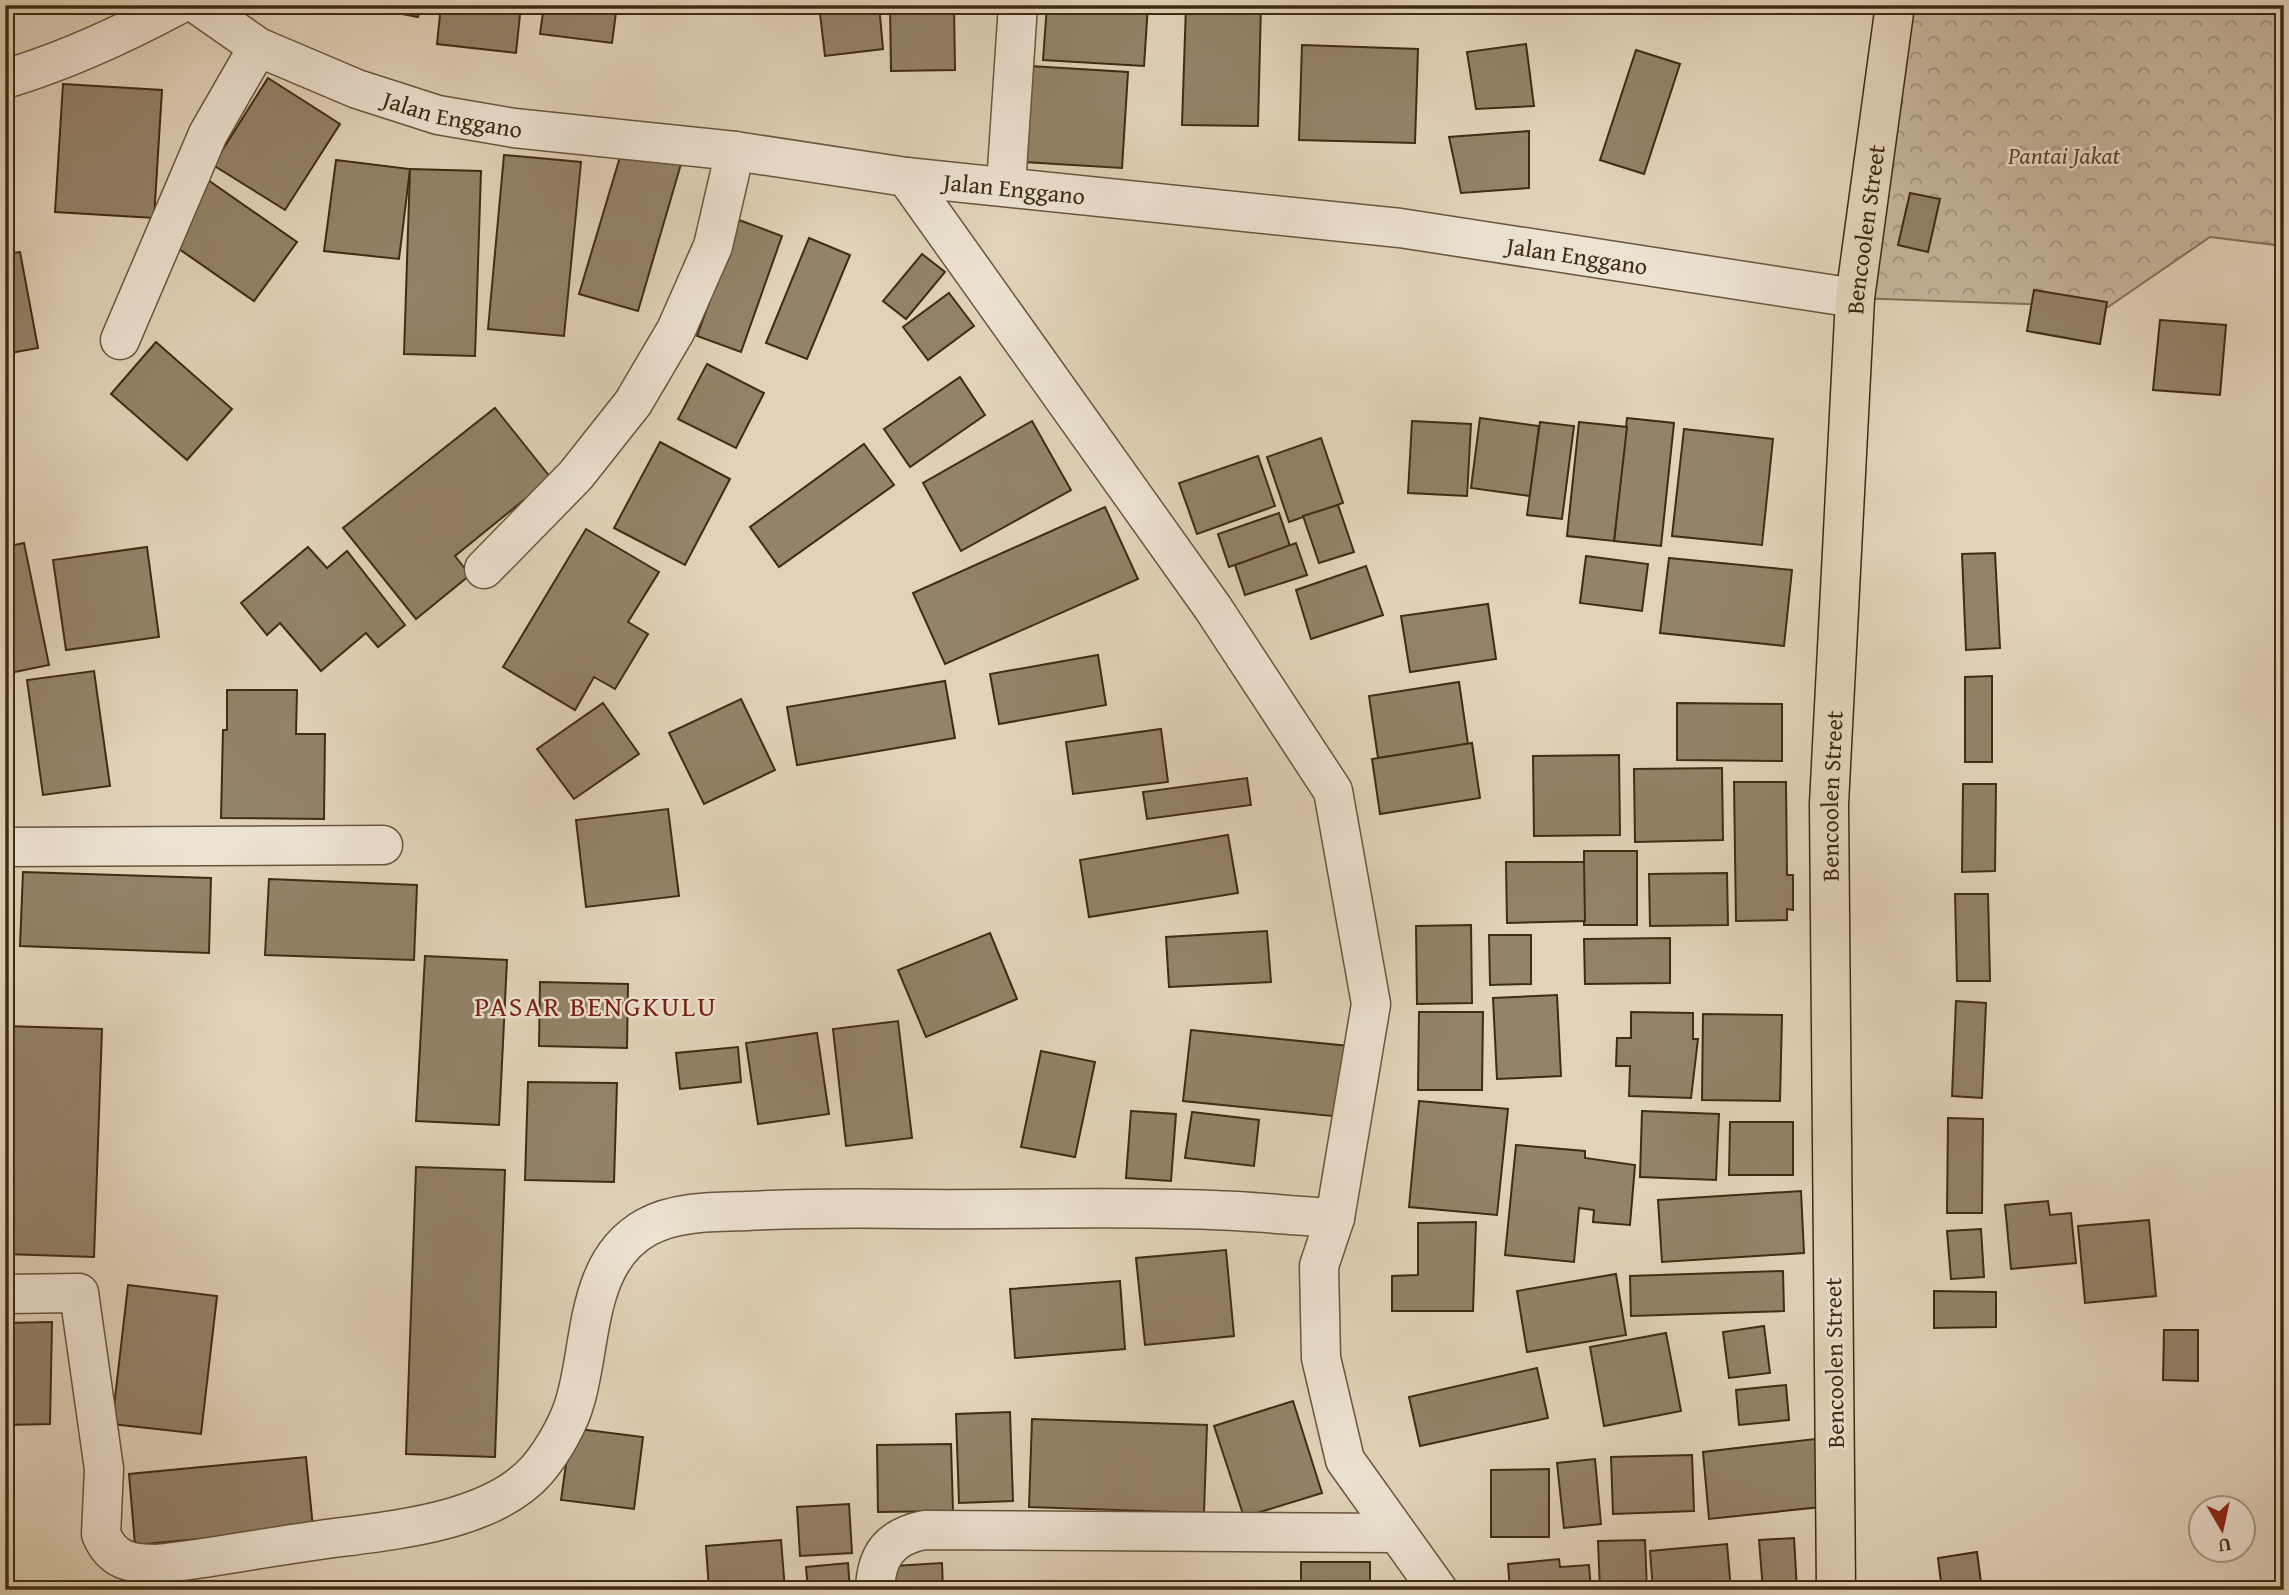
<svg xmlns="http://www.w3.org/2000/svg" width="2289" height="1595" viewBox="0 0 2289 1595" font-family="'Gentium Book Plus',serif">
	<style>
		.park { fill: url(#park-crowns); stroke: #827258; stroke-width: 2 }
		.building { fill: #938369; stroke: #3f2c12; stroke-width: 2 }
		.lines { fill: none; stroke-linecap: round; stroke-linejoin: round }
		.minor-casing { stroke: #68563c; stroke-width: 41 }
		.major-casing { stroke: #3f2c12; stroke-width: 41 }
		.minor { stroke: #ece2d2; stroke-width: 38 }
		.major { stroke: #e1d3b9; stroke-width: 38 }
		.labels { text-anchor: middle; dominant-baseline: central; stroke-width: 5; stroke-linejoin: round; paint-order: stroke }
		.street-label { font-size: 24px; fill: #3f2c12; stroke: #ece2d2 }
		.park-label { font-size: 24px; font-style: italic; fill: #5a482e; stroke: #ece2d2 }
		.quarter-label { font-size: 28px; letter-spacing: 2px; fill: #7a1f14; stroke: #ece2d2 }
	</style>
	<defs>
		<pattern id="park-crowns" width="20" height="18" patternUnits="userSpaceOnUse" patternTransform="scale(1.75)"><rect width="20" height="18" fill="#c5b79d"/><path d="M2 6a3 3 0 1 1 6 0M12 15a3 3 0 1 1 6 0" fill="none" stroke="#a1957f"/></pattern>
	</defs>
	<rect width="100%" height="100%" fill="#e1d3b9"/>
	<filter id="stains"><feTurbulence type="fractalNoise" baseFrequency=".00286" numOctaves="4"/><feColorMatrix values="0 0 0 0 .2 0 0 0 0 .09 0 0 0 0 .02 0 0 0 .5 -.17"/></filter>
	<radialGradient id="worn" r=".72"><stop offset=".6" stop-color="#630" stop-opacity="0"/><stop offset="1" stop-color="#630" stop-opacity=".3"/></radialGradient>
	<!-- park -->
	<polygon class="park" points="1895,5 2284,5 2284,246 2210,237 2108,307 1855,298"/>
	<!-- building -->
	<g class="building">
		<polygon points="356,5 421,5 418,17"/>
		<polygon points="441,5 521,5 516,53 437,44"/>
		<polygon points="544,5 617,5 612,43 540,34"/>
		<polygon points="819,5 879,5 883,49 825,56"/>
		<polygon points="890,5 954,5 955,70 891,71"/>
		<polygon points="1047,5 1148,5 1144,66 1043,60"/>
		<polygon points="1186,5 1261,5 1258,126 1182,125"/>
		<polygon points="2185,5 2223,5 2219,13"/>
		<polygon points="1526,44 1534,106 1476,109 1467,52"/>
		<polygon points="1302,45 1418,49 1415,143 1299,140"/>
		<polygon points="1636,50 1680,64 1644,174 1600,160"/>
		<polygon points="1030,66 1128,72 1122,168 1024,162"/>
		<polygon points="268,78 340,124 285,210 213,165"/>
		<polygon points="63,84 162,90 154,218 55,212"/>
		<polygon points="1529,131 1529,188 1461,193 1449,137"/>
		<polygon points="623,147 681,164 638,311 579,294"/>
		<polygon points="504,155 581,162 564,336 488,329"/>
		<polygon points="336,160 410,169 399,259 324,251"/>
		<polygon points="410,169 481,171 475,356 404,354"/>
		<polygon points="208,180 297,242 254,301 166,240"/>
		<polygon points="1910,193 1940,199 1928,252 1898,245"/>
		<polygon points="739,220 782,236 741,352 697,336"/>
		<polygon points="809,238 850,255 807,359 766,343"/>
		<polygon points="20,252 38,348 5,354 5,254"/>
		<polygon points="922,254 945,272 906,319 883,301"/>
		<polygon points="2034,290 2107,302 2100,344 2027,331"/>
		<polygon points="949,293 974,326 928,360 903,327"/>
		<polygon points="2160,320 2226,325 2220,395 2153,390"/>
		<polygon points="156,342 232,409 187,460 111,394"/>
		<polygon points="707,364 764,393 736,448 678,419"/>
		<polygon points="960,377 985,415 910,467 884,429"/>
		<polygon points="495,408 551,478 455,556 470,575 416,619 343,528"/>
		<polygon points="1480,418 1539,426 1530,496 1471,488"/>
		<polygon points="1627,418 1674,423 1661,546 1614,541"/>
		<polygon points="1032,421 1071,490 961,551 923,483"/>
		<polygon points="1412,421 1471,424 1467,496 1408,493"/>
		<polygon points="1540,422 1574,426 1562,519 1527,515"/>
		<polygon points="1579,422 1627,427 1614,541 1567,536"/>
		<polygon points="1684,429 1773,439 1762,545 1672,536"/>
		<polygon points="1321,438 1343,503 1289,522 1267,457"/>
		<polygon points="660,442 730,479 685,565 614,528"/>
		<polygon points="864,444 894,485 779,567 750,527"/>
		<polygon points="1258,456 1275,506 1197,534 1179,483"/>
		<polygon points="1338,505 1354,552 1319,563 1303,516"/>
		<polygon points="1105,507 1138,579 945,664 913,593"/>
		<polygon points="1279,513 1290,546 1229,567 1218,534"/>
		<polygon points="586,529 659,572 628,622 648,634 615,689 594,677 575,710 503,667"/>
		<polygon points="24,543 49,665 5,674 5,547"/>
		<polygon points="1296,543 1307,575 1245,595 1235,565"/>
		<polygon points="147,547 159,637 66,650 53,560"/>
		<polygon points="308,547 327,568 347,551 405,625 378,647 366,633 321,671 280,623 267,635 241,603"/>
		<polygon points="1995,553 2000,648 1966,650 1962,554"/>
		<polygon points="1586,556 1648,564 1642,611 1580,603"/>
		<polygon points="1669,558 1792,570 1784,646 1660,633"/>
		<polygon points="1366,566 1383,615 1311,639 1296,590"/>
		<polygon points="1488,604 1496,659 1410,672 1401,616"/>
		<polygon points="1098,655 1106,705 999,724 990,674"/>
		<polygon points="94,671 110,786 43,795 27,680"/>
		<polygon points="1992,676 1992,762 1965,762 1965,677"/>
		<polygon points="945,681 955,738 797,765 787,707"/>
		<polygon points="1459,682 1468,744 1378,758 1369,696"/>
		<polygon points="227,690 297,690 296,734 325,734 324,819 221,818 223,730 227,730"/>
		<polygon points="741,699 775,770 704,804 669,733"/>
		<polygon points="603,703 639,754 574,799 537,749"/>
		<polygon points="1677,703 1782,704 1782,761 1677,760"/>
		<polygon points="1161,729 1168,782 1073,794 1066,742"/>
		<polygon points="1472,743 1480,798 1380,814 1372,759"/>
		<polygon points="1619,755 1620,835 1534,836 1533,756"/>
		<polygon points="1722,768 1723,840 1635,842 1634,769"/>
		<polygon points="1247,778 1251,805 1147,819 1143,792"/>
		<polygon points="1734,782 1786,782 1787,875 1793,875 1793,910 1787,909 1787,920 1736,921"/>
		<polygon points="1963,784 1996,784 1995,871 1962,872"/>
		<polygon points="668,809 679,896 586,907 576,820"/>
		<polygon points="1228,835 1238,893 1089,917 1080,860"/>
		<rect x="1584" y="851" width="53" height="74"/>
		<polygon points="1506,862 1584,862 1585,921 1507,923"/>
		<polygon points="23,872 211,878 209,953 20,946"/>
		<polygon points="1727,873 1728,925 1650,926 1649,874"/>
		<polygon points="269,879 417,885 414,960 265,955"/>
		<polygon points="1955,894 1988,894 1990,981 1957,981"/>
		<polygon points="1471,925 1472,1003 1417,1004 1416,926"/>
		<polygon points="1267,931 1271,982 1169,987 1166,937"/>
		<polygon points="990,933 1017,999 926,1037 898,970"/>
		<polygon points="1489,935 1531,935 1531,984 1490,985"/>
		<polygon points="1670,938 1670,983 1585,984 1584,939"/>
		<polygon points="425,956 507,960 499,1125 416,1121"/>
		<polygon points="540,982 628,984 627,1048 539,1046"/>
		<polygon points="1557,995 1561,1076 1497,1079 1493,998"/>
		<polygon points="1956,1001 1986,1003 1982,1098 1952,1096"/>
		<polygon points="1419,1012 1483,1012 1482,1090 1418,1090"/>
		<polygon points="1631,1012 1693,1013 1693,1039 1698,1039 1691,1098 1629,1096 1630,1066 1616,1066 1617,1038 1631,1038"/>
		<polygon points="1703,1014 1782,1015 1780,1101 1702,1100"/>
		<polygon points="898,1021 912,1138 846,1146 833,1029"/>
		<polygon points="5,1026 102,1029 94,1257 5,1254"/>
		<polygon points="1191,1030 1349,1046 1342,1117 1183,1101"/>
		<polygon points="817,1033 829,1114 758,1124 746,1043"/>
		<polygon points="738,1047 741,1082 680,1089 676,1053"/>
		<polygon points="1041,1051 1095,1062 1075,1157 1021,1147"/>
		<polygon points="528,1082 617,1083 614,1182 525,1180"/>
		<polygon points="1419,1101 1508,1109 1497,1215 1409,1207"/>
		<polygon points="1131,1111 1176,1114 1171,1181 1126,1178"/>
		<polygon points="1642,1111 1719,1114 1716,1180 1640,1177"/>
		<polygon points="1192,1112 1259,1120 1254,1166 1185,1158"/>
		<polygon points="1948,1118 1983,1119 1982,1213 1947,1213"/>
		<polygon points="1730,1122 1793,1122 1793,1175 1729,1175"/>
		<polygon points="1516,1145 1585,1151 1585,1158 1635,1165 1630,1225 1593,1222 1594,1210 1579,1208 1574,1262 1505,1255"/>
		<polygon points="416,1167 505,1170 495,1457 406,1454"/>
		<polygon points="1801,1191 1804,1253 1662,1262 1658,1200"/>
		<polygon points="2048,1201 2050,1215 2071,1213 2076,1263 2011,1269 2005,1205"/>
		<polygon points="2149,1220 2156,1296 2085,1303 2078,1226"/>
		<polygon points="1476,1222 1473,1311 1392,1311 1392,1276 1418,1275 1418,1223"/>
		<polygon points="1981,1229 1984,1277 1951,1279 1947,1231"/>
		<polygon points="1226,1250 1234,1336 1145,1345 1136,1258"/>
		<polygon points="1783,1271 1784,1311 1631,1316 1630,1276"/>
		<polygon points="1616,1274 1626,1335 1527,1352 1517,1291"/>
		<polygon points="1120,1281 1125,1349 1015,1358 1010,1289"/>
		<polygon points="128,1285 217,1296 201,1434 112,1424"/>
		<polygon points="1934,1291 1996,1292 1996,1327 1934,1328"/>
		<polygon points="52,1322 50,1424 5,1425 5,1323"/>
		<polygon points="1764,1326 1770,1373 1729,1378 1723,1332"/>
		<polygon points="2164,1330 2198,1330 2198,1381 2163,1380"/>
		<polygon points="1666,1333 1681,1411 1604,1426 1590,1347"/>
		<polygon points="1537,1368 1548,1418 1420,1446 1409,1397"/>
		<polygon points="1786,1385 1789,1420 1739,1425 1736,1390"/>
		<polygon points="1293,1401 1322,1493 1244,1517 1214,1426"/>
		<polygon points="1010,1412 1013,1501 959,1503 956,1414"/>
		<polygon points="1032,1419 1207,1425 1204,1513 1029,1507"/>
		<polygon points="571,1428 643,1437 634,1509 561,1500"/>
		<polygon points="1815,1439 1821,1507 1709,1519 1703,1452"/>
		<polygon points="951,1444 953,1511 878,1512 877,1445"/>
		<polygon points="1692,1455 1694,1511 1613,1514 1611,1457"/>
		<polygon points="306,1457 313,1528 135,1545 129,1474"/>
		<polygon points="1595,1459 1601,1524 1564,1528 1557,1463"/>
		<polygon points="1549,1469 1549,1537 1491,1537 1491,1470"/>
		<polygon points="849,1504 852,1553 800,1556 797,1507"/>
		<polygon points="1794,1538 1797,1590 1763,1590 1759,1540"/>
		<polygon points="781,1540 785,1590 709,1590 706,1546"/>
		<polygon points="1645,1540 1647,1590 1600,1590 1598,1541"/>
		<polygon points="1727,1544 1731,1590 1653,1590 1650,1551"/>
		<polygon points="1977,1552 1982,1590 1942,1590 1938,1558"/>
		<polygon points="1559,1559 1560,1567 1589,1565 1591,1590 1510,1590 1508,1564"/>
		<rect x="1301" y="1562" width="69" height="28"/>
		<polygon points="848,1563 850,1590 808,1590 806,1567"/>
		<polygon points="942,1563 943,1590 895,1590 894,1566"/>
	</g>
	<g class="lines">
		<defs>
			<g id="minor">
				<path id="s1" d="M 198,5 L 258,47 L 357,89 L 438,115 L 514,128 L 735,151 L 906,177 L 1400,228 L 1855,298"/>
				<path d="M 5,79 C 66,61 122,35 178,5"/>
				<polyline points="906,177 1213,608 1333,791 1371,1004 1335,1218 1319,1266 1321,1358 1345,1460 1438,1590"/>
				<polyline points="1006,185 1018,5"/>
				<polyline points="120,340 208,134 258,47"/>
				<polyline points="484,569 576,475 633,403 676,330 713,246 735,151"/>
				<polyline points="5,847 383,845"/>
				<path d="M 5,1294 L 79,1293 L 104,1469 L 101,1534 C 112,1561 131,1564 157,1564 C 207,1559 256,1549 306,1542 C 376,1531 487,1527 537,1470 C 553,1451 570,1422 576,1398 C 592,1341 586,1260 647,1227 C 676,1211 715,1212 747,1211 C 804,1208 861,1208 918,1209 C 1016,1210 1114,1206 1212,1210 C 1253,1211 1294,1216 1335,1218"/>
				<path d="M 875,1590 C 876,1555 890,1537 924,1530 L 1396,1533"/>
			</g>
			<g id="major">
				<path id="s2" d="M 1836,1590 L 1829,804 L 1855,298 L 1895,5"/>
			</g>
		</defs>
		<!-- minor casing -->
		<use href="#minor" class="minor-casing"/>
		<!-- major casing -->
		<use href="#major" class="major-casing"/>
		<!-- minor -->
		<use href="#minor" class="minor"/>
		<!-- major -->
		<use href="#major" class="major"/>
	</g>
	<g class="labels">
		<!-- street labels -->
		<g class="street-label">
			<text stroke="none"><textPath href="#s1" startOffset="280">Jalan Enggano</textPath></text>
			<text stroke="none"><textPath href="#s1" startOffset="847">Jalan Enggano</textPath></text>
			<text stroke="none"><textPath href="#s2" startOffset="1362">Bencoolen Street</textPath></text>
			<text stroke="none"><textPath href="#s1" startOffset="1414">Jalan Enggano</textPath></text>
			<text stroke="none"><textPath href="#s2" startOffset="794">Bencoolen Street</textPath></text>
			<text transform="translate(1834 1363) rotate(-91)">Bencoolen Street</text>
		</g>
		<!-- park labels -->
		<g class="park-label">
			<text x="2064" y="155">Pantai Jakat</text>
		</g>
		<!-- quarter labels -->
		<g class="quarter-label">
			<text x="596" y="1005">PASAR BENGKULU</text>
		</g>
	</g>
	<!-- margin -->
	<rect width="2289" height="1595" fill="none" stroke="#e1d3b9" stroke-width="28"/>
	<rect x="7" y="7" width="2275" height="1581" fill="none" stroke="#3f2c12" stroke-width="3.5"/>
	<rect x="14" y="14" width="2261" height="1567" fill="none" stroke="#3f2c12" stroke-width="2"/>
	<!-- north arrow -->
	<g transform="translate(2222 1529) rotate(171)"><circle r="33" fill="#ece2d2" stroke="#a79985" stroke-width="2"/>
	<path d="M0-5L12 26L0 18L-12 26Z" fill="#8f2418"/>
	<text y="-10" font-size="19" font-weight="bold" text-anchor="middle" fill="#3f2c12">U</text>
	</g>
	<rect width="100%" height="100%" filter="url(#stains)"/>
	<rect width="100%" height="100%" fill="url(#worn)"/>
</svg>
